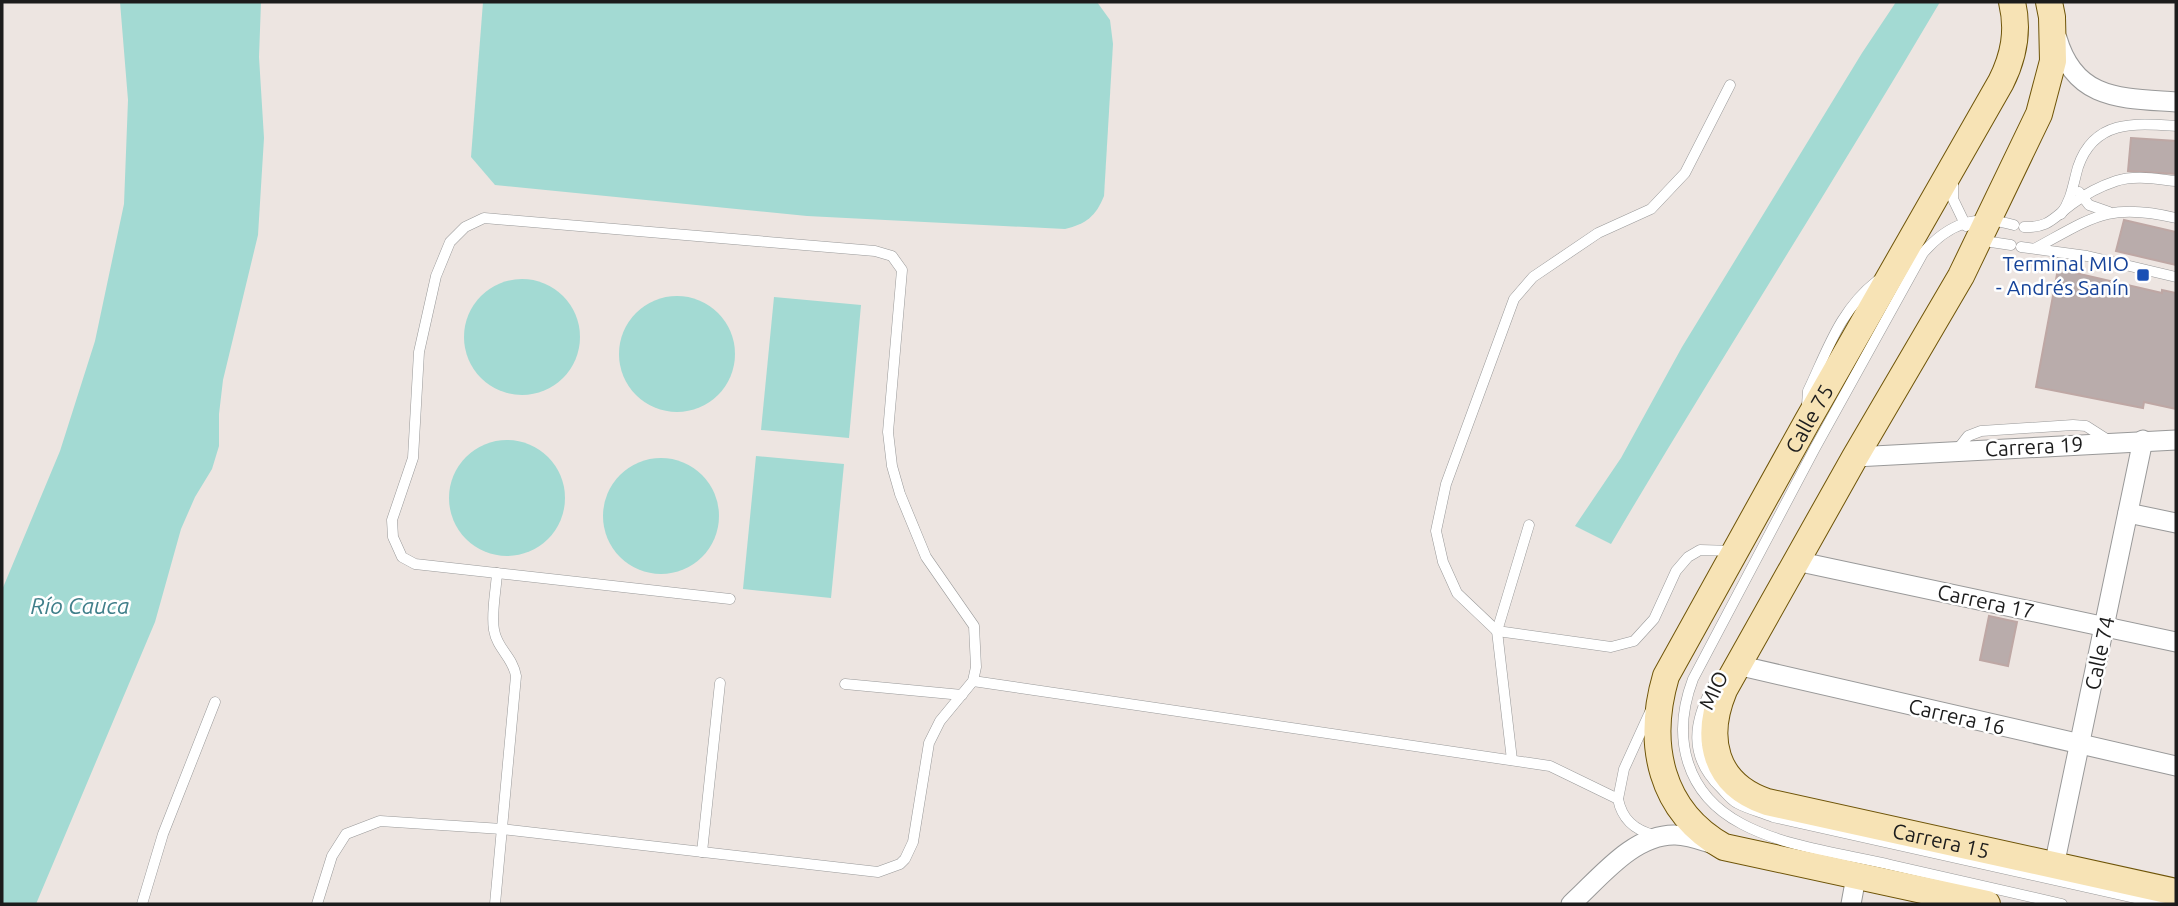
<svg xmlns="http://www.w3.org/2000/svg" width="2178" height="906" viewBox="0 0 2178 906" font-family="Ubuntu,sans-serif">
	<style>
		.water { fill: #a3dad3 }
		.building { fill: #b9acab; stroke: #bea7a4; stroke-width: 2 }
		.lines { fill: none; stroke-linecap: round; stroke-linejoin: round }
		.lane-casing { stroke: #999; stroke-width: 11 }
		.street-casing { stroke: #999; stroke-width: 21 }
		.secondary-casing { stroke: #6e5408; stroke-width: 28 }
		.lane { stroke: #fff; stroke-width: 10 }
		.street { stroke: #fff; stroke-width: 19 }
		.secondary { stroke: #f7e3b5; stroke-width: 26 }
		.transit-dot { fill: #1a4fb4; stroke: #fff; stroke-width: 2.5 }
		.labels { text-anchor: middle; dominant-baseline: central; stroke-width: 5; stroke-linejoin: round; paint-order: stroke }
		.transit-label { font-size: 21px; fill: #164399; stroke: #fff; text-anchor: end }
		.street-label { font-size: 21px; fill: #1c1c1c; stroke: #fff }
		.water-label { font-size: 23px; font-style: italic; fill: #407f8a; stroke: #fff }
	</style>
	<rect width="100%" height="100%" fill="#ede5e1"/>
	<!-- water -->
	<g class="water">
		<polygon points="120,2 261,2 259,57 264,138 258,235 223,380 219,414 219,446 212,469 195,497 181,529 155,622 36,904 2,904 2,590 60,451 95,341 124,204 128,100"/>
		<path d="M 483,2 L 1097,2 L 1110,20 L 1113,44 L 1104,196 C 1096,216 1086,224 1065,229 L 807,216 L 495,185 L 471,157 Z"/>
		<path d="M 1896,2 L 1940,2 C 1833,184 1718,362 1611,544 L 1575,526 L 1621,458 L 1682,347 L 1862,53 Z"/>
		<circle cx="522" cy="337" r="58"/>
		<circle cx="677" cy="354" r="58"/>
		<polygon points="774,297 861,305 849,438 761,430"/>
		<circle cx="507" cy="498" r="58"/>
		<polygon points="756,456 844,464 831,598 743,589"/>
		<circle cx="661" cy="516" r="58"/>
	</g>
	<!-- building -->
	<g class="building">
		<polygon points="2131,138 2176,141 2176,174 2128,171"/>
		<polygon points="2124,220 2176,232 2176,265 2116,251"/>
		<polygon points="2058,269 2162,293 2162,290 2176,293 2176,409 2144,402 2143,408 2036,387"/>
		<polygon points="1989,616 2017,622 2008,666 1980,660"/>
	</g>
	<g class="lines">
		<defs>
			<g id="lane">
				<polyline points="1730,85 1685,173 1651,209 1598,233 1533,277 1514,299 1446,484 1436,531 1443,562 1457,593 1497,631 1611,647 1634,641 1654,619 1676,571 1688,557 1700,550 1733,551"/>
				<polyline points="1953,181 1953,199 1966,226"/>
				<polyline points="2079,192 2089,205 2109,212"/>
				<path d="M 2061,214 C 2072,199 2073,184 2078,167 C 2094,119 2136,123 2176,126"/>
				<path d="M 2014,225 C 1976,214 1949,223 1923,253 L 1815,448 L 1693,679 C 1671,737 1685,794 1742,824 C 1785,847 1844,854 1891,865 C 1948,878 2005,891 2062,904"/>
				<path d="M 2024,227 C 2049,228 2053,218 2072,204 C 2084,195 2101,186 2116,181 C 2135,175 2156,179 2176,181"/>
				<polyline points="1980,237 1991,242 2011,245"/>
				<polyline points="2021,247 2087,256 2176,277"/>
				<path d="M 2036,248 C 2093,217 2109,202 2176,218"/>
				<path d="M 1807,405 L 1808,391 C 1828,349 1840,310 1877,281"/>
				<polyline points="1957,450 1968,436 1981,431 2073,425 2086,426 2111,442"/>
				<path d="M 973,681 L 1550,766 L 1618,799 C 1622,819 1634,830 1654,835"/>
				<polyline points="845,684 962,695"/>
				<path d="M 1714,684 C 1693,722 1688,756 1721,788 C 1726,793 1731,800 1737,803 C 1748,809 1761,812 1773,817 L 2162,904"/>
				<polyline points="1512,760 1497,631 1529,525"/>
				<polyline points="1618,799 1624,769 1650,712"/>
				<polyline points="702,852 720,683"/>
				<polyline points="142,904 163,834 215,702"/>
				<polyline points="317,904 332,856 346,834 380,821 502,829 878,872 900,864 905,859 913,842 929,743 940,721 973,681 976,667 974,626 926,557 900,494 892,466 888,432 902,270 892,256 875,251 484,218 465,227 450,242 436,276 419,352 413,458 392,520 393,537 402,557 415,564 730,599"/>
				<path d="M 495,904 L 516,676 C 513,657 497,649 494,630 C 491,613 496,591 497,573"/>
			</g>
			<g id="street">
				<path d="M 2057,38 C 2075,101 2122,98 2176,102"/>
				<polyline points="1855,457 2176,440"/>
				<polyline points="2128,513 2176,523"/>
				<polyline points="1796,561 2176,642"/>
				<polyline points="1737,665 2176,766"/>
				<polyline points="2054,866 2143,440"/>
				<path d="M 1571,904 C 1599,879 1633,834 1675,835 C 1688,835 1701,840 1713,844"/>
				<polyline points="1851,904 1856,877"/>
			</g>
			<g id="secondary">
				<path id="s1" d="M 2049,2 L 2052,17 L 2053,61 L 2039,114 L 1961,276 L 1855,457 L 1724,690 C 1704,738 1714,784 1767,802 L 2176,892"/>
				<path id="s2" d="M 1987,904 L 1724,847 C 1660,811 1646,744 1666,676 L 1808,420 L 2001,82 C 2014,56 2019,31 2012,2"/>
			</g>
		</defs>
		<!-- lane casing -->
		<use href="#lane" class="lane-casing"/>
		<!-- street casing -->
		<use href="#street" class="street-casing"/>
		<!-- secondary casing -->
		<use href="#secondary" class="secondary-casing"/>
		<!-- lane -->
		<use href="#lane" class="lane"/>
		<!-- street -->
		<use href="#street" class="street"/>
		<!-- secondary -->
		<use href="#secondary" class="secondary"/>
	</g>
	<!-- markers -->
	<rect class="transit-dot" x="2136" y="268" width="14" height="14" rx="3.5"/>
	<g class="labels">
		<!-- transit labels -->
		<g class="transit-label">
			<text x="2129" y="263">Terminal MIO<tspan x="2129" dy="24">- Andrés Sanín</tspan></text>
		</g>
		<!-- street labels -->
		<g class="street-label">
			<text stroke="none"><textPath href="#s2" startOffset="760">Calle 75</textPath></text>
			<text transform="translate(2034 446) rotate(-3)">Carrera 19</text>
			<text transform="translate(1986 601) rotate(12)">Carrera 17</text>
			<text transform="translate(2099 653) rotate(-78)">Calle 74</text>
			<text transform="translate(1713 690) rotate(-64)">MIO</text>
			<text transform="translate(1957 716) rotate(13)">Carrera 16</text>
			<text stroke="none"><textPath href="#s1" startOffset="1087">Carrera 15</textPath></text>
		</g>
		<!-- water labels -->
		<g class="water-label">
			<text x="80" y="605">Río Cauca</text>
		</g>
	</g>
	<!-- border -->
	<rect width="2178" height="906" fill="none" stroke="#1c1c1c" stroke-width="7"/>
</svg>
